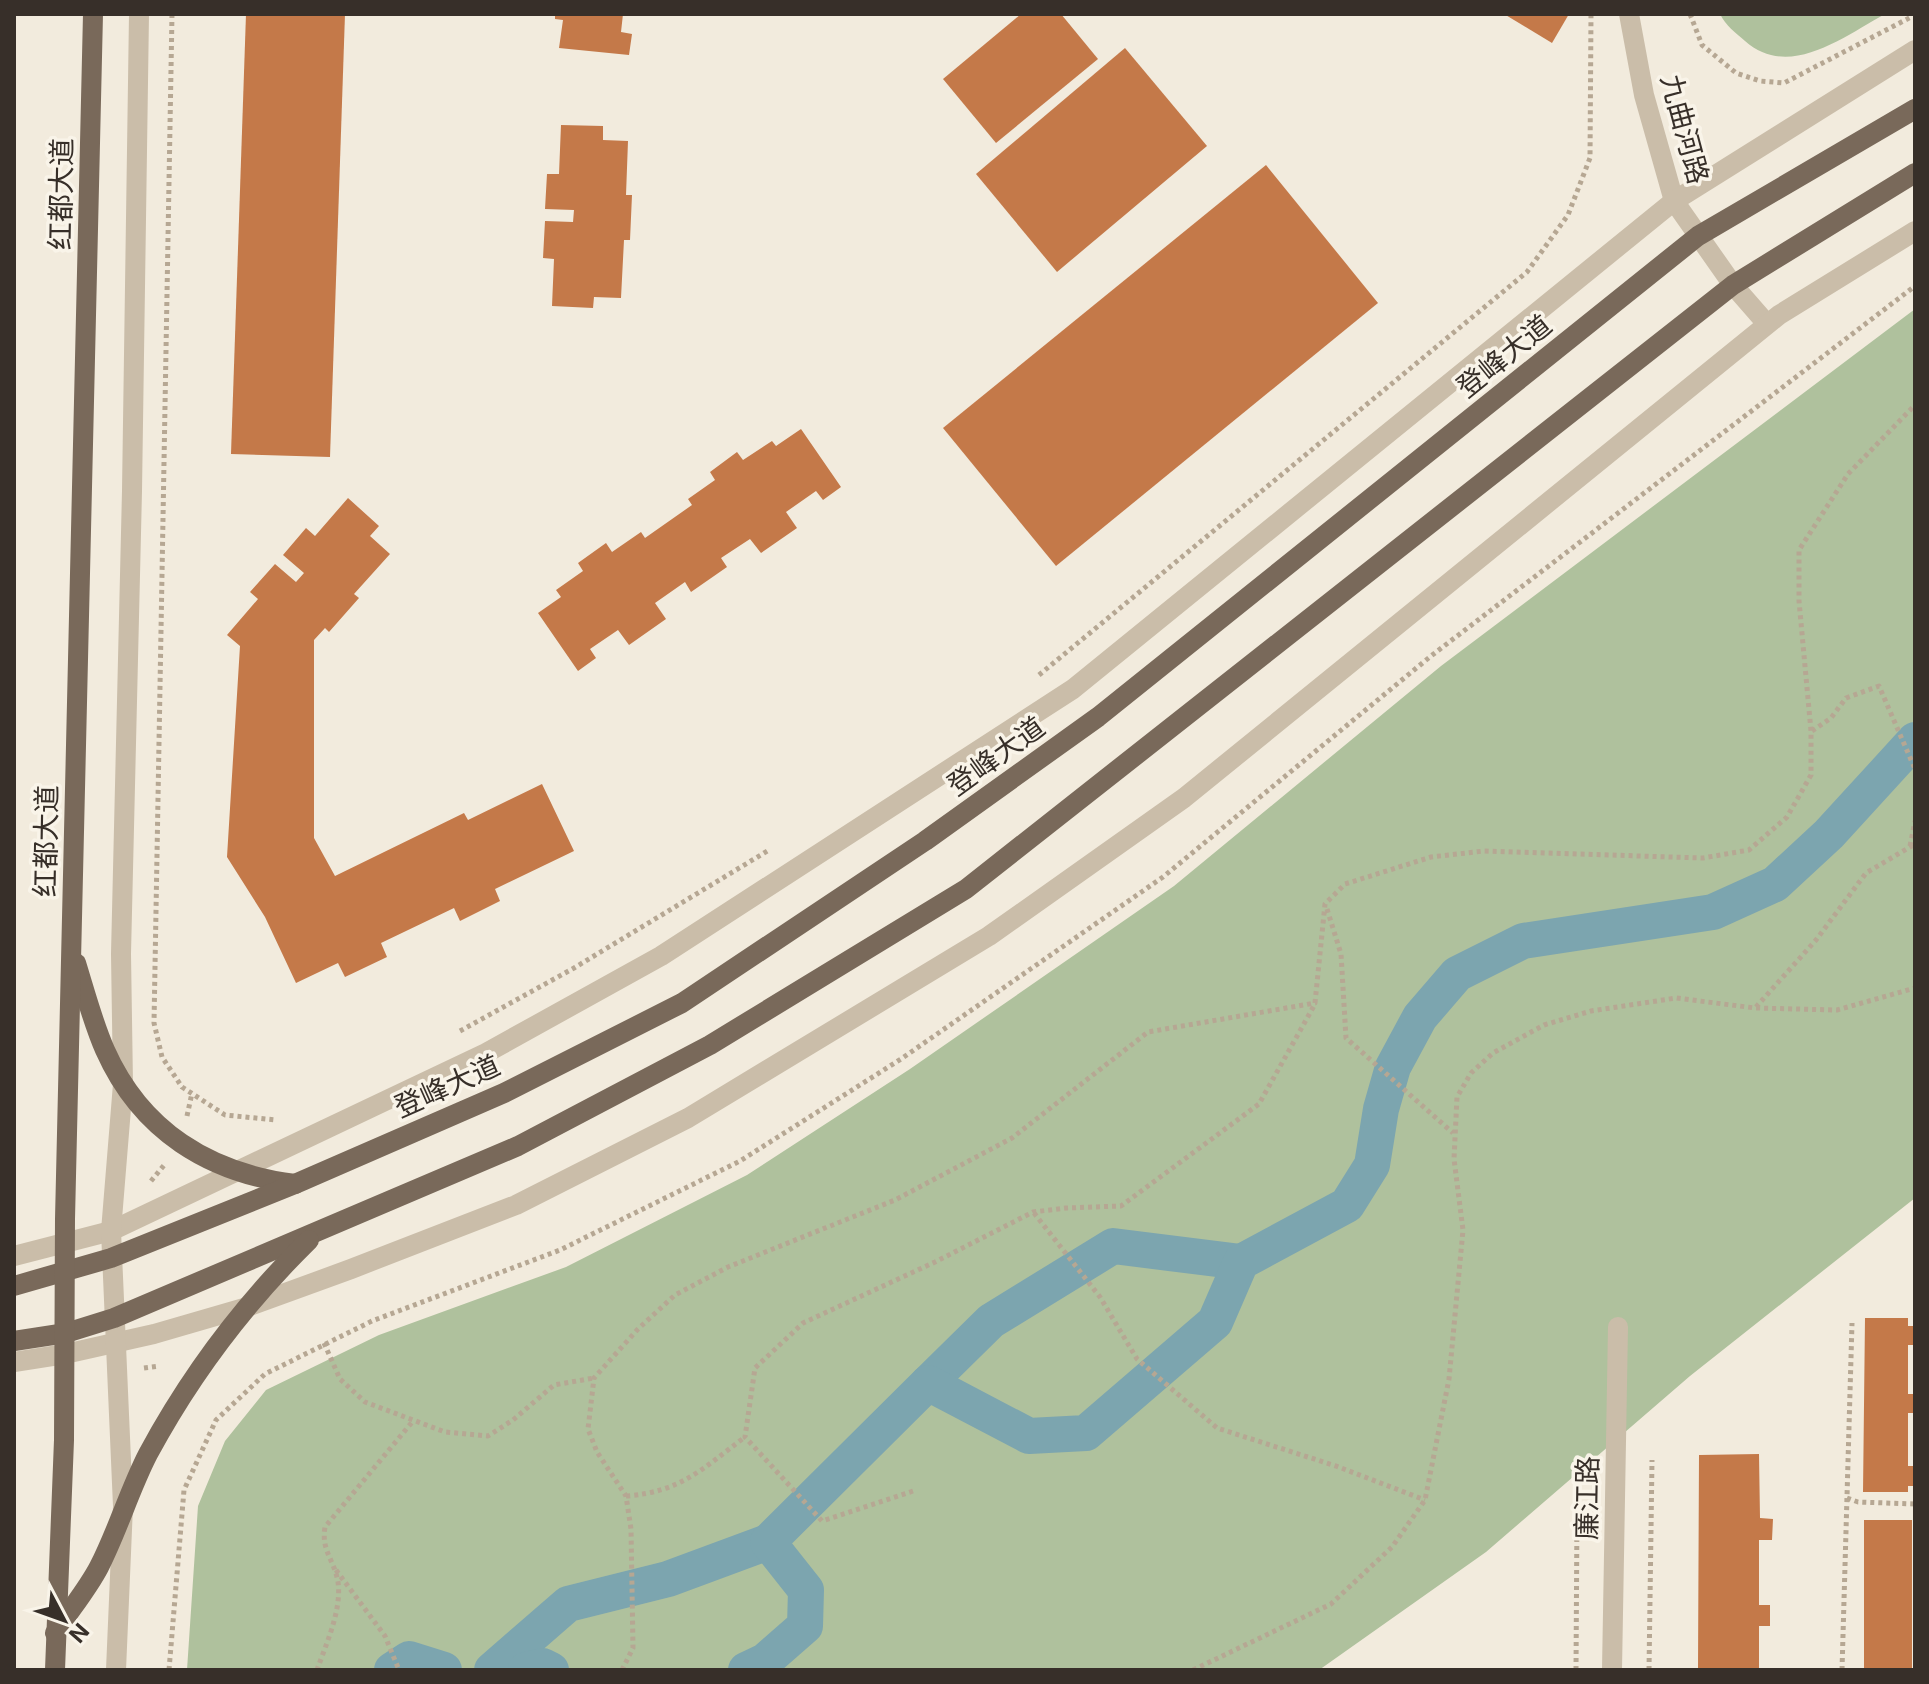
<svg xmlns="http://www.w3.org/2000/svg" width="1929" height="1684" viewBox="0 0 1929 1684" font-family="Inter,'Noto Sans SC',sans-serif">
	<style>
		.green { fill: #afc19d }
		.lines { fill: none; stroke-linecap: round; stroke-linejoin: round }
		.canal { stroke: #7ca5af; stroke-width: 36 }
		.building { fill: #c47949 }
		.path { stroke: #b6a793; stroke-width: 5; stroke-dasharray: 4 4; stroke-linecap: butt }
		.minor { stroke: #cabda9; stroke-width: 20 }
		.major { stroke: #79695a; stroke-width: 20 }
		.labels { text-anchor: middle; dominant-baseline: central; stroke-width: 7; stroke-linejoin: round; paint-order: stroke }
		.street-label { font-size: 28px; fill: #372f29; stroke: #f9f4e9 }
	</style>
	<rect width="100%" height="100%" fill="#f2ebdd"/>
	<!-- green -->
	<g class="green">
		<path d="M 1720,14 L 1885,14 C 1843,37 1789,80 1745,41 C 1735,32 1726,26 1720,14 Z"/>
		<polygon points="1915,309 1915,1198 1690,1376 1486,1552 1319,1670 187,1670 198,1506 225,1441 266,1390 379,1335 566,1267 747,1175 910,1069 1174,886 1441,666"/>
	</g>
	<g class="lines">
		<!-- canal -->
		<g class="canal">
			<polyline points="928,1383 991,1321 1113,1246 1241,1262"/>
			<polyline points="392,1670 409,1659 444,1670"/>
			<polyline points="492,1670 568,1604 668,1579 768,1542"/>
			<polyline points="526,1670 543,1666 551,1670"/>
			<polyline points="746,1670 765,1661 805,1626 806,1590 768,1542 928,1383 1029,1436 1086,1433 1215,1322 1241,1262 1347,1205 1372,1165 1381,1109 1393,1067 1420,1017 1457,974 1523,941 1713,912 1775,884 1829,834 1915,740"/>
		</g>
	</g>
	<!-- building -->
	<g class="building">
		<polygon points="246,14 345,14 330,457 231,454"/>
		<polygon points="555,14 623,14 621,32 632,34 629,55 559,48 563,20 555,19"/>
		<polygon points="1021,14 1061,14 1098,59 996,143 943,79"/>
		<polygon points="1504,14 1569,14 1552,43"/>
		<polygon points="1125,48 1207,146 1057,272 976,174"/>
		<polygon points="561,125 603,126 603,140 628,141 626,195 632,195 630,240 624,240 621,298 594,297 593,308 552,306 554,259 543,258 545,221 573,222 574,210 545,209 547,174 559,174"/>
		<polygon points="1266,165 1378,303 1056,566 943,428"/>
		<polygon points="801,429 841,487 823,500 816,491 786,512 797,528 761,553 750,539 721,558 727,567 691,592 685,582 655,603 666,619 629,645 618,630 590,649 596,658 578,671 538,613 561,597 556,590 583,571 578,563 606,543 612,552 641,532 645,538 692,505 688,499 715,480 710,472 737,452 743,460 772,441 776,446"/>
		<polygon points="348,498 379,526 370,536 390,554 354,594 359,598 329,632 325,628 314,640 314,838 335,876 464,813 468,820 542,784 574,851 495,889 500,901 460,921 454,908 381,943 387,957 345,977 338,963 296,983 265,917 227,857 240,646 227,635 258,599 250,592 275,564 296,582 304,573 283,555 306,528 315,536"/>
		<polygon points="1865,1318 1908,1318 1908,1326 1915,1326 1915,1345 1908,1345 1908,1394 1915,1394 1915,1413 1908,1413 1908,1466 1915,1466 1915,1486 1908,1486 1908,1492 1863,1492"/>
		<polygon points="1759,1454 1760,1518 1773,1519 1772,1540 1759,1540 1759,1605 1770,1605 1770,1626 1759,1626 1759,1670 1698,1670 1699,1455"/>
		<rect x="1864" y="1520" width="48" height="150"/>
	</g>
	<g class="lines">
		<!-- path -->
		<g class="path">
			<polyline points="172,14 154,1023 162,1057 182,1087 225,1115 276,1120"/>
			<polyline points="1690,14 1702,45 1736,73 1760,81 1784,83 1915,15"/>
			<polyline points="1039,675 1527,272 1568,215 1590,158 1591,14"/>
			<polyline points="1812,731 1831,718 1846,698 1879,686 1915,769"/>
			<polyline points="1910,846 1915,821"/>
			<polyline points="1327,909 1341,954 1346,1038 1453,1133"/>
			<polyline points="1756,1007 1816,940 1866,873 1915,844"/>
			<polyline points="460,1031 574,968 769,850"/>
			<polyline points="187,1116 192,1093"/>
			<polyline points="151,1181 165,1164"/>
			<polyline points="1034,1213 1100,1297 1137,1359 1217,1428 1336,1466 1425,1500"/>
			<polyline points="324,1343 340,1379 365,1402 445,1432 488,1436 513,1420 554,1385 594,1378"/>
			<polyline points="144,1368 159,1366"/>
			<polyline points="913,1491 822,1521 745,1437 755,1368 803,1323 935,1262 1033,1212 1066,1208 1121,1206 1259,1104 1315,1004"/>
			<path d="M 626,1496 C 681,1492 702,1469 745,1437"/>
			<polyline points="1847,1498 1858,1502 1915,1504"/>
			<polyline points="336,1570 385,1636 399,1670"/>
			<polyline points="169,1670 184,1490 216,1420 265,1374 372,1321 560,1250 740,1161 901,1059 1163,877 1431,656 1915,286"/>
			<path d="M 317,1670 C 326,1644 342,1610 338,1582 C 334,1559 321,1551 325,1527 L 413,1421"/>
			<polyline points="622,1670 633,1648 631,1529 626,1496 597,1452 588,1429 594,1378 638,1329 675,1295 728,1267 895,1200 1012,1138 1148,1032 1315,1003 1325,904 1345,884 1431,857 1484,851 1703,858 1749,850 1787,817 1811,775 1811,731 1799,601 1799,550 1848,474 1915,405"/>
			<polyline points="1193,1670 1331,1604 1392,1547 1425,1500 1449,1379 1463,1230 1454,1159 1457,1097 1471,1073 1493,1053 1544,1025 1591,1011 1676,998 1755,1008 1837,1010 1915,988"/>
			<polyline points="1576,1670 1577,1512"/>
			<polyline points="1649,1670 1652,1460"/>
			<polyline points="1842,1670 1852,1323"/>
		</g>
		<!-- minor -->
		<g class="minor">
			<polyline points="1629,14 1644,95 1674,201 1733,285 1767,324"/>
			<polyline points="14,1256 111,1231 486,1053 661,956 1073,689 1674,201 1915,50"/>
			<polyline points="14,1362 65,1354 154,1334 247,1307 351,1269 516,1205 688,1118 989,936 1184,798 1779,315 1915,231"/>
			<polyline points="116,1670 123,1506 111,1231 123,1084 121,954 132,491 139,14"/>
			<polyline points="1612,1670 1618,1327"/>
		</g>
		<!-- major -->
		<g class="major">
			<path d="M 76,963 C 85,992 93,1023 105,1050 C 141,1131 209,1173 295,1184"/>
			<polyline points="14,1286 111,1258 295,1184 504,1093 682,1003 925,841 1098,717 1698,236 1915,109"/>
			<polyline points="14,1341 66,1333 114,1318 518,1146 710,1045 966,889 1733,285 1915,173"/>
			<path d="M 55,1633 C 69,1611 87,1590 99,1567 C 118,1530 129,1491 148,1454 C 191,1374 245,1303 309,1240"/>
			<polyline points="55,1670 64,1440 65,1219 93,14"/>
		</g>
	</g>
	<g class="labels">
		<!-- street labels -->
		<g class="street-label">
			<text transform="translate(1685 129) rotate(75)">九曲河路</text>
			<text transform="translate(61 194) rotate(-89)">红都大道</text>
			<text transform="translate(1504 356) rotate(-39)">登峰大道</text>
			<text transform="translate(996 756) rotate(-36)">登峰大道</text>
			<text transform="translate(46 841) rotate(-89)">红都大道</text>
			<text transform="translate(447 1086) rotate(-24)">登峰大道</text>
			<text transform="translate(1587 1498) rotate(-89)">廉江路</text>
		</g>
	</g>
	<!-- border -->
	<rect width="1929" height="1684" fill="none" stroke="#372f29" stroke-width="32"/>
	<!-- north arrow -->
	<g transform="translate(64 1620) rotate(131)" stroke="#f9f4e9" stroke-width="6" paint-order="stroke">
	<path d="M0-6L14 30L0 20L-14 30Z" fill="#372f29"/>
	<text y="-12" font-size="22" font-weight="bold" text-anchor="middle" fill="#372f29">N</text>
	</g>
</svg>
